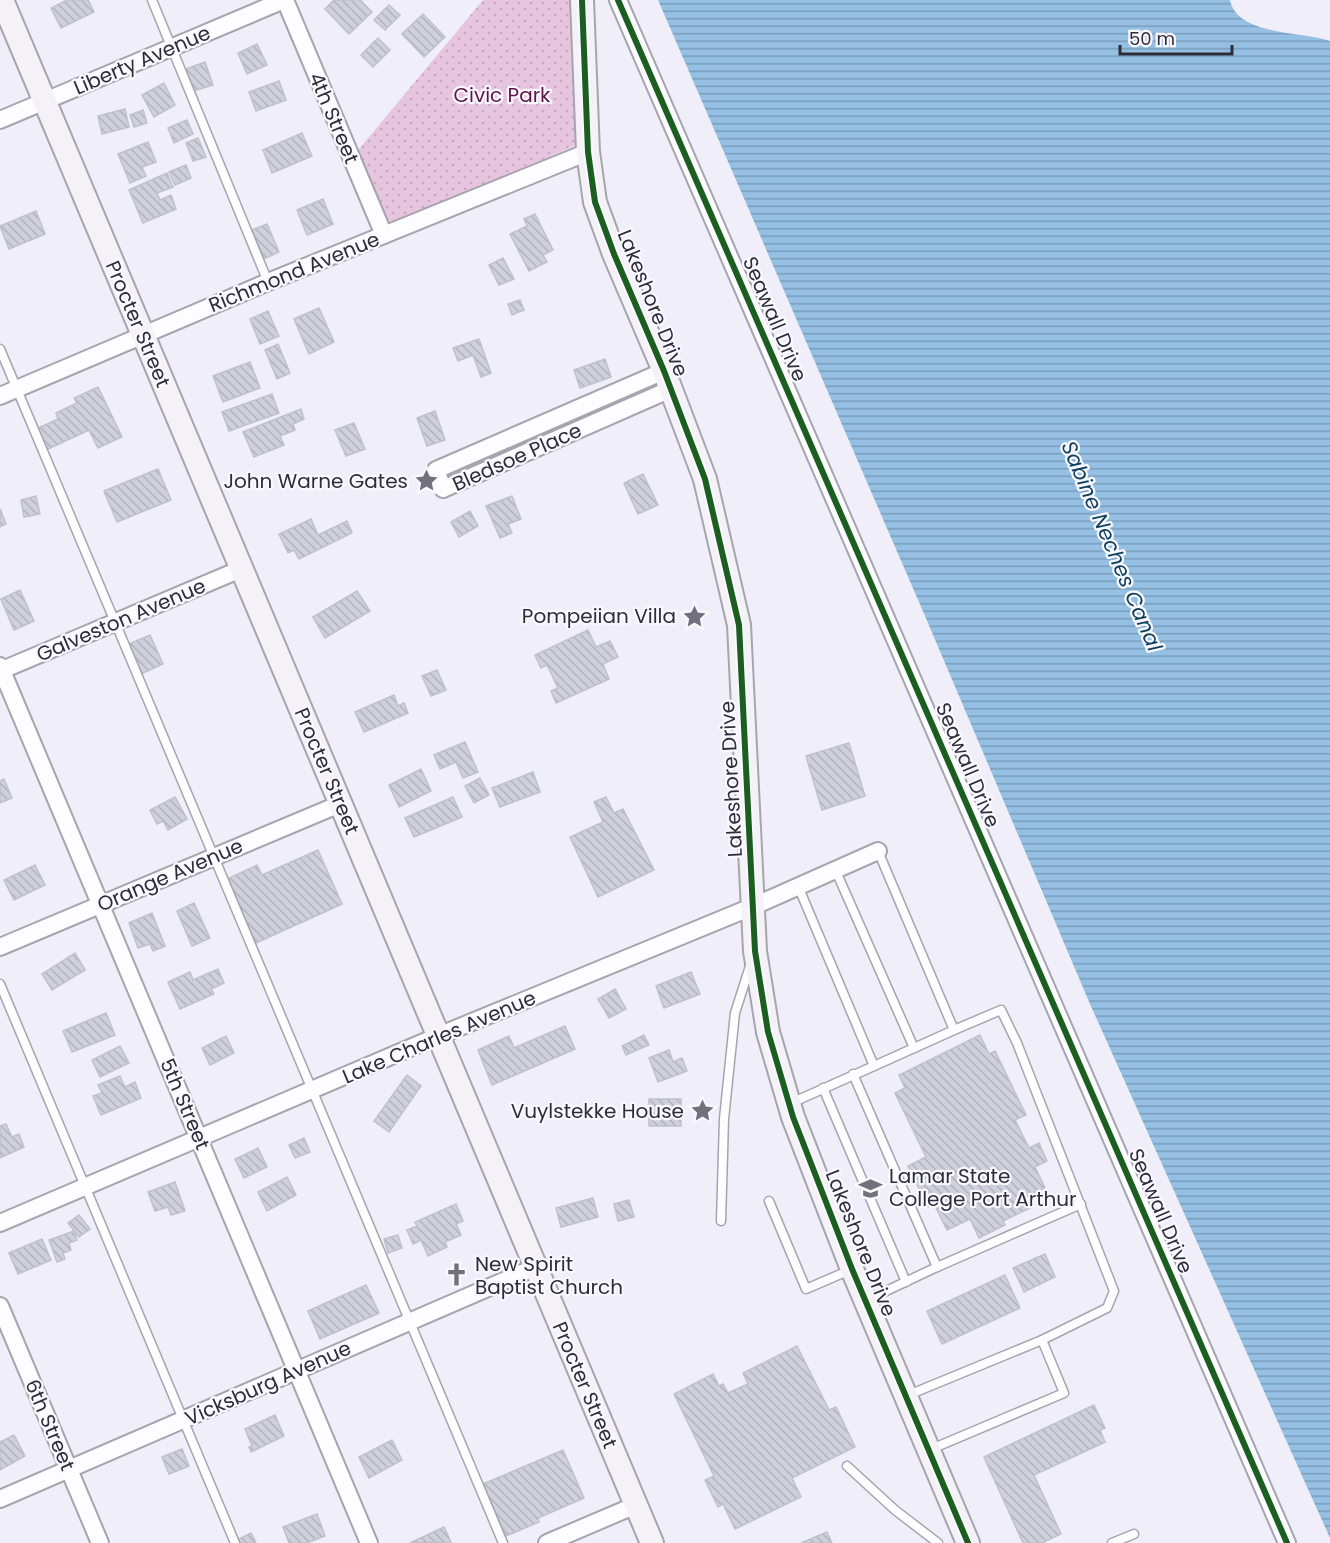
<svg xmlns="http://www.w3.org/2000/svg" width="1330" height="1543" viewBox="0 0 1330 1543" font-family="Poppins,sans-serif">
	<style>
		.park { fill: url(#park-dots) }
		.water { fill: url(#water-rules) }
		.building { fill: url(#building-back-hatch); stroke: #bfc1cc; stroke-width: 1.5 }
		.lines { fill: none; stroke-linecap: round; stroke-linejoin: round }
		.lane-casing { stroke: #a6a4af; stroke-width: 11 }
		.street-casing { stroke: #a6a4af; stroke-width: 20 }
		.secondary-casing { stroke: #a6a4af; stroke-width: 26 }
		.lane { stroke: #fdfcfe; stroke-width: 8 }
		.street { stroke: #fdfcfe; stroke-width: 16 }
		.secondary { stroke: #f4f2f6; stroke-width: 22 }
		.cycleway-casing { stroke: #f9f8ff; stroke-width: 10 }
		.cycleway { stroke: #1b5e20; stroke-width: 6 }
		.labels { text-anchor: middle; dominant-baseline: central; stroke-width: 4.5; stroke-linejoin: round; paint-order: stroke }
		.street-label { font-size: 20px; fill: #2e2c39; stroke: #f9f8ff }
		.park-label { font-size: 20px; fill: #5f1348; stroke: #f9f8ff }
		.poi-label { font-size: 20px; fill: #2e2c39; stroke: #f9f8ff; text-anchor: end }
		.water-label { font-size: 21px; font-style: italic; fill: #0b3f5d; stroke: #f9f8ff }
	</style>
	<defs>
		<pattern id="park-dots" width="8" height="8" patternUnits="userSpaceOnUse" patternTransform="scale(1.5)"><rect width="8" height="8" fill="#e8c5df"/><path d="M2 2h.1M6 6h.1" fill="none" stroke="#c7a9c0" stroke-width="1.8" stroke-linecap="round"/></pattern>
		<pattern id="water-rules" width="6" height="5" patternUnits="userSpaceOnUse" patternTransform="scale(1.5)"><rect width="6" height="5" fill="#95c0e4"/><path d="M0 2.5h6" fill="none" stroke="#7a9cba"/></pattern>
		<pattern id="building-back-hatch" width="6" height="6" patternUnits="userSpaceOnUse" patternTransform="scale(1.5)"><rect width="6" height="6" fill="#ced0db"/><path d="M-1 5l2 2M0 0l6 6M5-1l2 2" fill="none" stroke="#b1b3bd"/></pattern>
	</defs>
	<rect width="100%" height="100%" fill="#efeef9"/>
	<!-- park -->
	<polygon class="park" points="483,0 572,0 577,140 574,146 397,223 384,220 354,155"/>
	<!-- water -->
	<path class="water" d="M 658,0 L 1230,0 C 1237,36 1303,31 1330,41 L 1330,1538 L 1090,1004 L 925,616 Z"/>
	<!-- building -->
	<g class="building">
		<polygon points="67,0 88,0 94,12 61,28 51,8"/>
		<polygon points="334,0 360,0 372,12 349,34 325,9"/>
		<polygon points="389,5 400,15 385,30 374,20"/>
		<polygon points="423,14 445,37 424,57 402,34"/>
		<polygon points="378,38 390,50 373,67 361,55"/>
		<polygon points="257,44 267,65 247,74 238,53"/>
		<polygon points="205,62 213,85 193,91 186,69"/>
		<polygon points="279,81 286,100 256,111 249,92"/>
		<polygon points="164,83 175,105 154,117 142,95"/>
		<polygon points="125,109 129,127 102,134 98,116"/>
		<polygon points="143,110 147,123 134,127 130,115"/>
		<polygon points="187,120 193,134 174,143 168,128"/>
		<polygon points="302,133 312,156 272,173 263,150"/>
		<polygon points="198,138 206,157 193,161 186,143"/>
		<polygon points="148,142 156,162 142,167 146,176 130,183 118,154"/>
		<polygon points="186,165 191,178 175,185 169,172"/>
		<polygon points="167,173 173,187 157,193 160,200 171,195 176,209 143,223 129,190"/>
		<polygon points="323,199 333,224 307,235 297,210"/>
		<polygon points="36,211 45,234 9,249 0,226"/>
		<polygon points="535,214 553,250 543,255 547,262 529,271 510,234 527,226 524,219"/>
		<polygon points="267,224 279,252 264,259 252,230"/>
		<polygon points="503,258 514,279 499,285 489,265"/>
		<polygon points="520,300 524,310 512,315 508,304"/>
		<polygon points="319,308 334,342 309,354 294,319"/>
		<polygon points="268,311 279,336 260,344 250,319"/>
		<polygon points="479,339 491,373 481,377 473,355 458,361 453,348"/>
		<polygon points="278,344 290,373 277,379 265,350"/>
		<polygon points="605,359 611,377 580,388 574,370"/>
		<polygon points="250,362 260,388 223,402 213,376"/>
		<polygon points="98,387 122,437 98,448 89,430 46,450 36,429 58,419 56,413 77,403 74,398"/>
		<polygon points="272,394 279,413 229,431 222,412"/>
		<polygon points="301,409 304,419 293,424 295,430 280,436 284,445 254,457 243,432"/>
		<polygon points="435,411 445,440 427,446 417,418"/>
		<polygon points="354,423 365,449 346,456 335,430"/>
		<polygon points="158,469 171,500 117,522 104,491"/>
		<polygon points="643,474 658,505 638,514 624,483"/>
		<polygon points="36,496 40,514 24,517 21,500"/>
		<polygon points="512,496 521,519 508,524 512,533 500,538 486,506"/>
		<polygon points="0,509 6,524 0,527"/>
		<polygon points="470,511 478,526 459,537 451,522"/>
		<polygon points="311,519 318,535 347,521 352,533 299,559 294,550 288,553 279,534"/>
		<polygon points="20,590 34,621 14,630 1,599"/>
		<polygon points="357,591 370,611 325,638 313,617"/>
		<polygon points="588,630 596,647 610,641 618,657 603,664 609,679 556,703 551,691 558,688 547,665 541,668 535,655"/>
		<polygon points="150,635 163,664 141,674 129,644"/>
		<polygon points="437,670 446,690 431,696 422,676"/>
		<polygon points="394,695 398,706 404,703 408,713 364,732 355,712"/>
		<polygon points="465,742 478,772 463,778 456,762 440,769 434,755"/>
		<polygon points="849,743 865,796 822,810 806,756"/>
		<polygon points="421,769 431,791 399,807 389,785"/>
		<polygon points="533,772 540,792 500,807 492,788"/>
		<polygon points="480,778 489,795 474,803 465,786"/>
		<polygon points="4,779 12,798 0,803 0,781"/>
		<polygon points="175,797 187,819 168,830 163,821 157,824 150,810"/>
		<polygon points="453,797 462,817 414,837 405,818"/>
		<polygon points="606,797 614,813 623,809 654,870 598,897 570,837 603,822 594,802"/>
		<polygon points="318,850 342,904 256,943 227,879 257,865 262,875"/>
		<polygon points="35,865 45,885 14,900 4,880"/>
		<polygon points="194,903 210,938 192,946 177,911"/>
		<polygon points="152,913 165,946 153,951 150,944 138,948 129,923"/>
		<polygon points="75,953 85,970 52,990 42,974"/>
		<polygon points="218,969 224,983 211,989 214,994 180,1009 168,982 190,972 193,980"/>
		<polygon points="691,972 700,994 664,1008 656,986"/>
		<polygon points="615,989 626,1009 609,1018 598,999"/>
		<polygon points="106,1013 115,1035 72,1052 63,1031"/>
		<polygon points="565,1026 575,1049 492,1085 478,1050 509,1036 514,1048"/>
		<polygon points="644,1035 649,1045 626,1055 622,1046"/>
		<polygon points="980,1035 989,1054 995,1051 1026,1115 1015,1120 1029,1148 1039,1143 1047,1161 1035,1167 1045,1188 1025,1197 1030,1208 1003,1221 1005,1225 979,1238 970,1219 947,1230 934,1204 928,1207 908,1166 926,1157 895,1093 905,1088 899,1075"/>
		<polygon points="226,1036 234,1053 210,1065 202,1048"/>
		<polygon points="120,1046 129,1063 100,1077 92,1060"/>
		<polygon points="669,1050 673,1062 682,1058 687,1071 658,1082 649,1058"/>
		<polygon points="407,1075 421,1086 389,1132 374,1121"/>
		<polygon points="120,1076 125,1087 135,1082 141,1098 101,1115 93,1096 102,1093 98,1085"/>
		<rect x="649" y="1099" width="32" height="27"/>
		<polygon points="6,1124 12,1137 19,1134 24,1147 0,1158 0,1126"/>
		<polygon points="304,1138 310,1152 295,1158 289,1145"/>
		<polygon points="258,1148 267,1167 244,1178 235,1159"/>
		<polygon points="287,1177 296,1195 267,1211 258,1192"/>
		<polygon points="175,1182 185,1211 171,1215 168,1207 155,1211 148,1192"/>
		<polygon points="593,1198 598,1217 561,1227 556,1208"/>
		<polygon points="629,1200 634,1217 618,1221 614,1204"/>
		<polygon points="456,1204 463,1221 456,1224 461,1235 445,1242 447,1247 428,1256 421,1240 413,1244 407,1230 417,1226 415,1222"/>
		<polygon points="79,1215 90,1229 79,1237 68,1223"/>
		<polygon points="74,1231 77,1240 69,1243 71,1250 63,1253 65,1259 57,1262 49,1240"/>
		<polygon points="398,1235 402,1248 388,1253 384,1239"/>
		<polygon points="42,1239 51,1260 18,1274 9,1253"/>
		<polygon points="1045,1254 1055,1277 1024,1292 1013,1268"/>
		<polygon points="1005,1275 1020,1308 942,1344 927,1311"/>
		<polygon points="366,1285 379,1313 320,1339 308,1311"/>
		<polygon points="797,1346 829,1410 836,1407 855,1447 792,1478 801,1497 735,1529 723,1504 718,1507 705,1480 714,1476 674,1394 713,1374 719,1386 723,1384 728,1393 748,1384 743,1373"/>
		<polygon points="1094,1405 1105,1428 1100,1430 1105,1442 1034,1475 1061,1534 1042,1543 1023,1543 984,1457"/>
		<polygon points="275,1415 284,1436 251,1452 249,1447 252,1446 245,1429"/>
		<polygon points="14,1435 25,1456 0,1470 0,1442"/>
		<polygon points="392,1440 402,1460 369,1478 359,1457"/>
		<polygon points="182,1449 189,1466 169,1474 162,1457"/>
		<polygon points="563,1450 584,1498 538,1518 539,1522 506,1536 483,1484"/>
		<polygon points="317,1514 325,1536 307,1543 289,1543 283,1527"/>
		<polygon points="444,1527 451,1542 410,1543"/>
		<polygon points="827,1532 832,1543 801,1543"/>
		<polygon points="251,1533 256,1543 239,1543 237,1540"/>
	</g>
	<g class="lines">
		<defs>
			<g id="lane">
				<polyline points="152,0 268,282"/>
				<polyline points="0,349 503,1543"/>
				<polyline points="878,851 954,1030 1001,1010 1017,1043 1114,1291 1107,1308 1042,1340 1064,1393 929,1450"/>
				<polyline points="835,869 914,1048"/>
				<polyline points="798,886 874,1066 954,1030"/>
				<polyline points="0,984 235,1543"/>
				<polyline points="853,1074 937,1267 1081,1204"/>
				<polyline points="823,1088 906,1282"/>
				<polyline points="789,1104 874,1066"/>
				<polyline points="769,1201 806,1289 850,1270"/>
				<polyline points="721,1221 724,1119 735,1013 751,963"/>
				<polyline points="867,1300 937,1267"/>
				<polyline points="906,1396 1042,1340"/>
				<polyline points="847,1466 895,1510 938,1543"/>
				<polyline points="1112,1543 1134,1534"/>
			</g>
			<g id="street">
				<polyline points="285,0 384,235"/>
				<polyline points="618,0 1287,1543"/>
				<polyline points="0,120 284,0"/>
				<polyline points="664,371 436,470 443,489 671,389"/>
				<polyline points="0,396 268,282 588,152"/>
				<polyline points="0,666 369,1543"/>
				<polyline points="0,671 241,569"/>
				<polyline points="0,947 340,804"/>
				<polyline points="0,1223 438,1036 754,906 878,851"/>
				<polyline points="0,1306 100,1543"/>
				<polyline points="0,1499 536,1267"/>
				<polyline points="547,1543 636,1505"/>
			</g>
			<g id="secondary">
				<polyline points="2,0 652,1543"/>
				<polyline points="582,0 588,152 595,202 614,254 664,371 705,479 739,625 755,951 768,1032 793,1117 852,1269 968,1543"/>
			</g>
		</defs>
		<!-- lane casing -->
		<use href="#lane" class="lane-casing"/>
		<!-- street casing -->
		<use href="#street" class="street-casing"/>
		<!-- secondary casing -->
		<use href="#secondary" class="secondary-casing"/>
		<!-- lane -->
		<use href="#lane" class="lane"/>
		<!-- street -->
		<use href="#street" class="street"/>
		<!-- secondary -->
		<use href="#secondary" class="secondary"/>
		<defs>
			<g id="cycleway">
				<polyline points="582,0 588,152 595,202 614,254 664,371 705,479 739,625 755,951 768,1032 793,1117 852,1269 968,1543"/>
				<polyline points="618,0 1287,1543"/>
			</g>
		</defs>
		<!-- cycleway casing -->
		<use href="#cycleway" class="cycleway-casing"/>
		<!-- cycleway -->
		<use href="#cycleway" class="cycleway"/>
	</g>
	<!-- icons -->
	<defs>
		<symbol id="sight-bare" viewBox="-9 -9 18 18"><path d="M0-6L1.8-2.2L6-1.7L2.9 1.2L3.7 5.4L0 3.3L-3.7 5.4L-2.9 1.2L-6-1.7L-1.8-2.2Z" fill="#72707c" stroke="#f9f8ff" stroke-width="2.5" paint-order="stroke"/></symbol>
		<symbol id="university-bare" viewBox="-9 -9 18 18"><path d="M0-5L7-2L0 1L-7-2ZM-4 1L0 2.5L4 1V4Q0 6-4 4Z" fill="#72707c" stroke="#f9f8ff" stroke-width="2.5" paint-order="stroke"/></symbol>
		<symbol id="church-bare" viewBox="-9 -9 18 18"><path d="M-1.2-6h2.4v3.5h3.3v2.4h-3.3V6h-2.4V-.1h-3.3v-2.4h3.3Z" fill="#72707c" stroke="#f9f8ff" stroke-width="2.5" paint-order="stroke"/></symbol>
	</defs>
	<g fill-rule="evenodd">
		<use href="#sight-bare" x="410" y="464" width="33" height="33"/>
		<use href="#sight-bare" x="678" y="600" width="33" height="33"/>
		<use href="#sight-bare" x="686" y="1094" width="33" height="33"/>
		<use href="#university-bare" x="854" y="1172" width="33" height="33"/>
		<use href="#church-bare" x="440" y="1258" width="33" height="33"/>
	</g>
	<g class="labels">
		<!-- street labels -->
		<g class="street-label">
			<text transform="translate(142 60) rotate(-23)">Liberty Avenue</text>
			<text transform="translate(334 118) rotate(67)">4th Street</text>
			<text transform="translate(294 272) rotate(-22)">Richmond Avenue</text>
			<text transform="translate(653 303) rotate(68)">Lakeshore Drive</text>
			<text transform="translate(775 319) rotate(67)">Seawall Drive</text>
			<text transform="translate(138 324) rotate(67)">Procter Street</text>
			<text transform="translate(517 457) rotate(-24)">Bledsoe Place</text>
			<text transform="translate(121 620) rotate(-23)">Galveston Avenue</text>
			<text transform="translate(968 765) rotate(67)">Seawall Drive</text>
			<text transform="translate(327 771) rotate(67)">Procter Street</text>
			<text transform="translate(731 779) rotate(-93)">Lakeshore Drive</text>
			<text transform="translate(170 875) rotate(-23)">Orange Avenue</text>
			<text transform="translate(439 1037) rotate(-23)">Lake Charles Avenue</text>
			<text transform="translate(185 1104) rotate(67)">5th Street</text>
			<text transform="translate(1161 1211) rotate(67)">Seawall Drive</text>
			<text transform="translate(861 1243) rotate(68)">Lakeshore Drive</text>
			<text transform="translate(268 1383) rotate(-24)">Vicksburg Avenue</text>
			<text transform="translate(585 1385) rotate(67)">Procter Street</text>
			<text transform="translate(50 1425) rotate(67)">6th Street</text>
		</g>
		<!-- park labels -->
		<g class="park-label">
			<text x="502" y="95">Civic Park</text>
		</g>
		<!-- poi labels -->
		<g class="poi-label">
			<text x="408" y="481">John Warne Gates</text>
			<text x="676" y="616">Pompeiian Villa</text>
			<text x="684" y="1111">Vuylstekke House</text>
			<text x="889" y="1176" text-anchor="start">Lamar State<tspan x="889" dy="23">College Port Arthur</tspan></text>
			<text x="475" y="1264" text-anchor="start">New Spirit<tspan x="475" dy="23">Baptist Church</tspan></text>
		</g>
		<!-- water labels -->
		<g class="water-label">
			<text transform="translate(1112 546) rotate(67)">Sabine Neches Canal</text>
		</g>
	</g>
	<!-- scale -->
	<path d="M1120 45v9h112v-9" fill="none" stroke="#2e2c39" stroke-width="3"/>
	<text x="1129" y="45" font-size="18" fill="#2e2c39" stroke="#f9f8ff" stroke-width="4.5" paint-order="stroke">50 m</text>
</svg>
